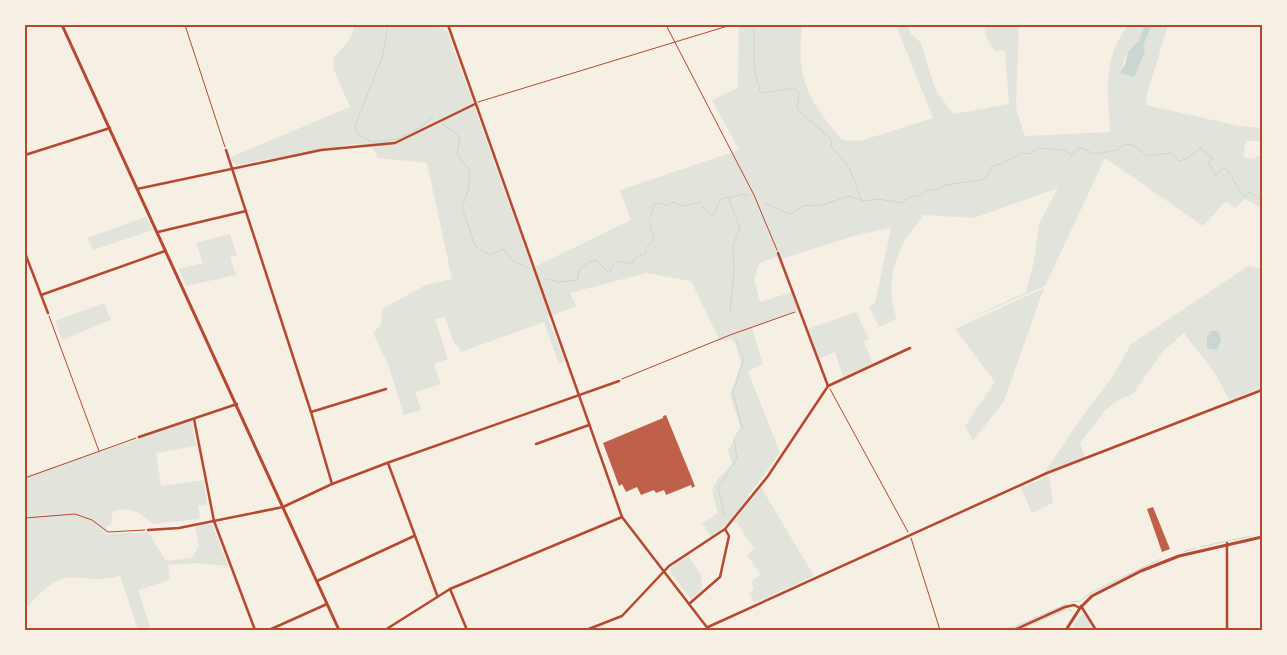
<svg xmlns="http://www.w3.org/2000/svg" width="1287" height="655" viewBox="0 0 1287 655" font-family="'Sofia Sans Condensed',sans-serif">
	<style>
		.green { fill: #e2e4dc }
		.water { fill: #c9d6d2 }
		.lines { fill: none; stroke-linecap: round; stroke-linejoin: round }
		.stream { stroke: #c9d6d2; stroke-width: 1 }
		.building { fill: #bf614a }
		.path { stroke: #b5482f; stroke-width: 1 }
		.minor { stroke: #b5482f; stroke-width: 2.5 }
		.tertiary { stroke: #b5482f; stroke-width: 3 }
		.neatline { fill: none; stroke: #b5482f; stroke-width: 2 }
	</style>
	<rect width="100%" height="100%" fill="#f6efe4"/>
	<!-- green -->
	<g class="green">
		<path d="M 354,25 L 428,25 L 447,30 L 532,268 L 631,220 L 620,190 L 739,150 L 712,100 L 738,88 L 739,25 L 802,25 C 796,81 808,99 842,140 L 860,141 L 933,118 L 896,25 L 907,25 L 911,34 L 921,43 L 935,89 L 953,114 L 1009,104 L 1005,51 L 995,51 L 986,37 L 984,25 L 1019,25 L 1016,108 L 1025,136 L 1110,132 C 1108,94 1102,55 1129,25 L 1145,25 C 1142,43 1129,47 1125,57 C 1123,63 1124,67 1120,73 L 1143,46 L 1152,25 L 1168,25 L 1147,94 L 1146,105 L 1239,126 L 1262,128 L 1262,141 L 1246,141 L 1243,157 L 1255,159 L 1256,156 L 1262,156 L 1262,208 L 1245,199 L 1235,208 L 1226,201 L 1203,226 L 1105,158 L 1045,286 L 953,326 L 1026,292 L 1034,261 L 1039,224 L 1058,188 L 974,218 L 923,215 C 917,225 908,234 903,244 C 891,267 887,295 897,319 L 879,327 L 869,306 L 875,303 L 891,228 L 860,234 L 781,259 L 779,256 L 759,263 L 754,280 L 760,302 L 792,292 L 798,310 L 752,328 L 763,364 L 748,371 L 780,453 L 733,517 L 712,538 L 702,523 L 718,513 L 712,491 L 717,480 L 732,464 L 728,450 L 741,429 L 730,394 L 741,365 L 736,345 L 732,339 L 720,341 L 691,281 L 646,273 L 570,293 L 576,306 L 548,317 L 565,362 L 559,364 L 544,322 L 461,352 L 459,347 L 454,343 L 445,317 L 435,319 L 448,359 L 434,364 L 441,384 L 415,392 L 421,410 L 404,415 L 388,364 L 373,333 L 381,325 L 382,309 L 426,285 L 452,279 L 427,163 L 378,158 L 371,145 L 353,144 L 237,165 L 232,162 L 231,157 L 350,107 L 333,68 L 334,57 C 343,48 353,38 354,25 Z"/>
		<polygon points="146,217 153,230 93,250 87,238"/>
		<polygon points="230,234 237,256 230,257 236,275 186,286 179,269 203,263 196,243"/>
		<polygon points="1248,266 1262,269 1262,388 1229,400 1216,375 1184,333 1162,352 1133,394 1116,401 1104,412 1080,443 1085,457 1045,472 1081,418 1113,376 1131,344"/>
		<polygon points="1044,288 1004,401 973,441 965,426 995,382 955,329"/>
		<polygon points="104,303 111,320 62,340 55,321"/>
		<polygon points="856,312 869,339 864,342 873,363 843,377 835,352 819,359 808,329"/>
		<path d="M 191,421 L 197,446 L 156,453 L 161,486 L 204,480 L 207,505 L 198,506 L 200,519 L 153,524 C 137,511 134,507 113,511 L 111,524 L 106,527 L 107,531 L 105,534 L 148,532 L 166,561 L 192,558 L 199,546 L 195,526 L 212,524 L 228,566 L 197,563 L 168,565 L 170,580 L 138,590 L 151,630 L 138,630 L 120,575 C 98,584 78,574 61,579 C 47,584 35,599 25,609 L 25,476 Z"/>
		<polygon points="1049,476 1053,503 1032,513 1021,488"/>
		<polygon points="761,487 814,576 754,603 749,593 754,590 751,581 761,575 747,555 754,549 735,520"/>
		<polygon points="688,555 701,575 702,590 691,599 670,572 671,568"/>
		<polygon points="1082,614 1085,614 1094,630 1070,630"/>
	</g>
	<!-- water -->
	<g class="water">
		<polygon points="1145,25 1152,25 1143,46 1145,51 1134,77 1120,73 1125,65 1128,52 1139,40"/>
		<polygon points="1211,331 1218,331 1221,340 1217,350 1207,348 1207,338"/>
	</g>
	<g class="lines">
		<!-- stream -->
		<g class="stream">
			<polyline points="388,25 383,55 355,126 358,134 372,142 397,139 421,127 432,117 433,119"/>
			<polyline points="754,25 754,67 760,91 762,93 795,88 799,95 797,109 832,140 831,146 850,169 861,199"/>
			<polyline points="442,124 455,132 460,139 457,153 469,170 469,187 462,208 475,246 490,255 503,249 513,261 528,268"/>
			<polyline points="728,197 740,228 733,245 734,272 730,312"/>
			<path d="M 764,203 L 790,214 L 803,206 L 823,205 L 849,196 L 864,201 L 878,199 L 902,203 L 910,197 L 919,196 L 927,190 L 939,190 L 945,185 L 981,180 L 986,178 L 992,166 L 1003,163 L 1021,153 L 1029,154 L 1039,148 L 1063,150 L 1072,155 L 1077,149 L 1082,148 L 1094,154 L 1118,150 L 1124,144 L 1133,145 L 1147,156 L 1170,153 L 1179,161 C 1188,160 1193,152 1201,148 L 1213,159 L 1208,162 L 1216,176 L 1222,168 L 1227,169 L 1242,195 L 1245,196 L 1250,192 L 1262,201"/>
			<polyline points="702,206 712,217 721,199 744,194 749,196"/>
			<polyline points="650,219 654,204 661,203 667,206 673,202 682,206 701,202"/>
			<path d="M 543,278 L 558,282 L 577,280 L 579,270 L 589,262 L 596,260 L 608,272 L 611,272 L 611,267 C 619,258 623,263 633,264 L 635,258 L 645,254 L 647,247 L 654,240 L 650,224"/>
			<polyline points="725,517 718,488 737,458 734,439 742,427 733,392 744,359 736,340"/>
			<polyline points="1200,547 1251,536"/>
			<polyline points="1183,552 1196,548"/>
			<polyline points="1072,602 1080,601 1094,591 1161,559"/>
			<polyline points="1007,630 1067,604"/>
			<polyline points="1019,630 1067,609 1072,611"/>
		</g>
	</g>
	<!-- building -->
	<g class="building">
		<polygon points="666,415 695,486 692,488 691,485 666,495 664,490 656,493 654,490 641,495 637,487 626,492 622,484 619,486 603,443 663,418 663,416"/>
		<polygon points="1153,507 1170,549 1162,552 1147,509"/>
	</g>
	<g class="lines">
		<!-- path -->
		<g class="path">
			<polyline points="185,25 225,147"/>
			<polyline points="666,25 754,195 777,250"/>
			<polyline points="478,102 731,25"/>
			<polyline points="49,316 99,451"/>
			<polyline points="622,379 730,335 795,312"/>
			<polyline points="830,389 908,532"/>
			<polyline points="25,478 136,438"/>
			<polyline points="25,518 75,514 92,520 108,532 145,530"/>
			<polyline points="911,538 940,630"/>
		</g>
		<!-- minor -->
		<g class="minor">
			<polyline points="448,25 622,517 709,630"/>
			<polyline points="226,150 311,412 332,484"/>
			<polyline points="25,155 110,128"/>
			<polyline points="137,189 321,150 395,143 475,104"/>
			<polyline points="158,232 246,211"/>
			<polyline points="25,253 48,313"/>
			<polyline points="778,253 828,386"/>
			<polyline points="41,295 165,251"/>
			<polyline points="311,412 386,389"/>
			<polyline points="194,419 214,521 255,630"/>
			<polyline points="139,437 237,404"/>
			<polyline points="536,444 589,425"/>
			<polyline points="388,463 437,595"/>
			<polyline points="148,530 179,528 283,507 332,484 387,463 619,381"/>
			<polyline points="1227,543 1227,630"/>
			<polyline points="317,581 414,536"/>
			<polyline points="450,589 467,630"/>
			<polyline points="689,604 720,577 729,536 725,529"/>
			<polyline points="1081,606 1096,630"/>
			<polyline points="708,627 1047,473 1262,390"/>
			<polyline points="269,630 327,604"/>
			<polyline points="385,630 450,589 622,517"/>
			<polyline points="586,630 622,616 669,566 725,529 768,476 828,386 910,348"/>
			<polyline points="1014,630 1065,607 1074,605 1080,608"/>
		</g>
		<!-- tertiary -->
		<g class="tertiary">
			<polyline points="62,25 339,630"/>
			<polyline points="1066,630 1080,608 1092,596 1141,571 1179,556 1262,537"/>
		</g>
	</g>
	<!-- border -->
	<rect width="1287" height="655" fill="none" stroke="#f6efe4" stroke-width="52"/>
	<rect x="26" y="26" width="1235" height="603" class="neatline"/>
</svg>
